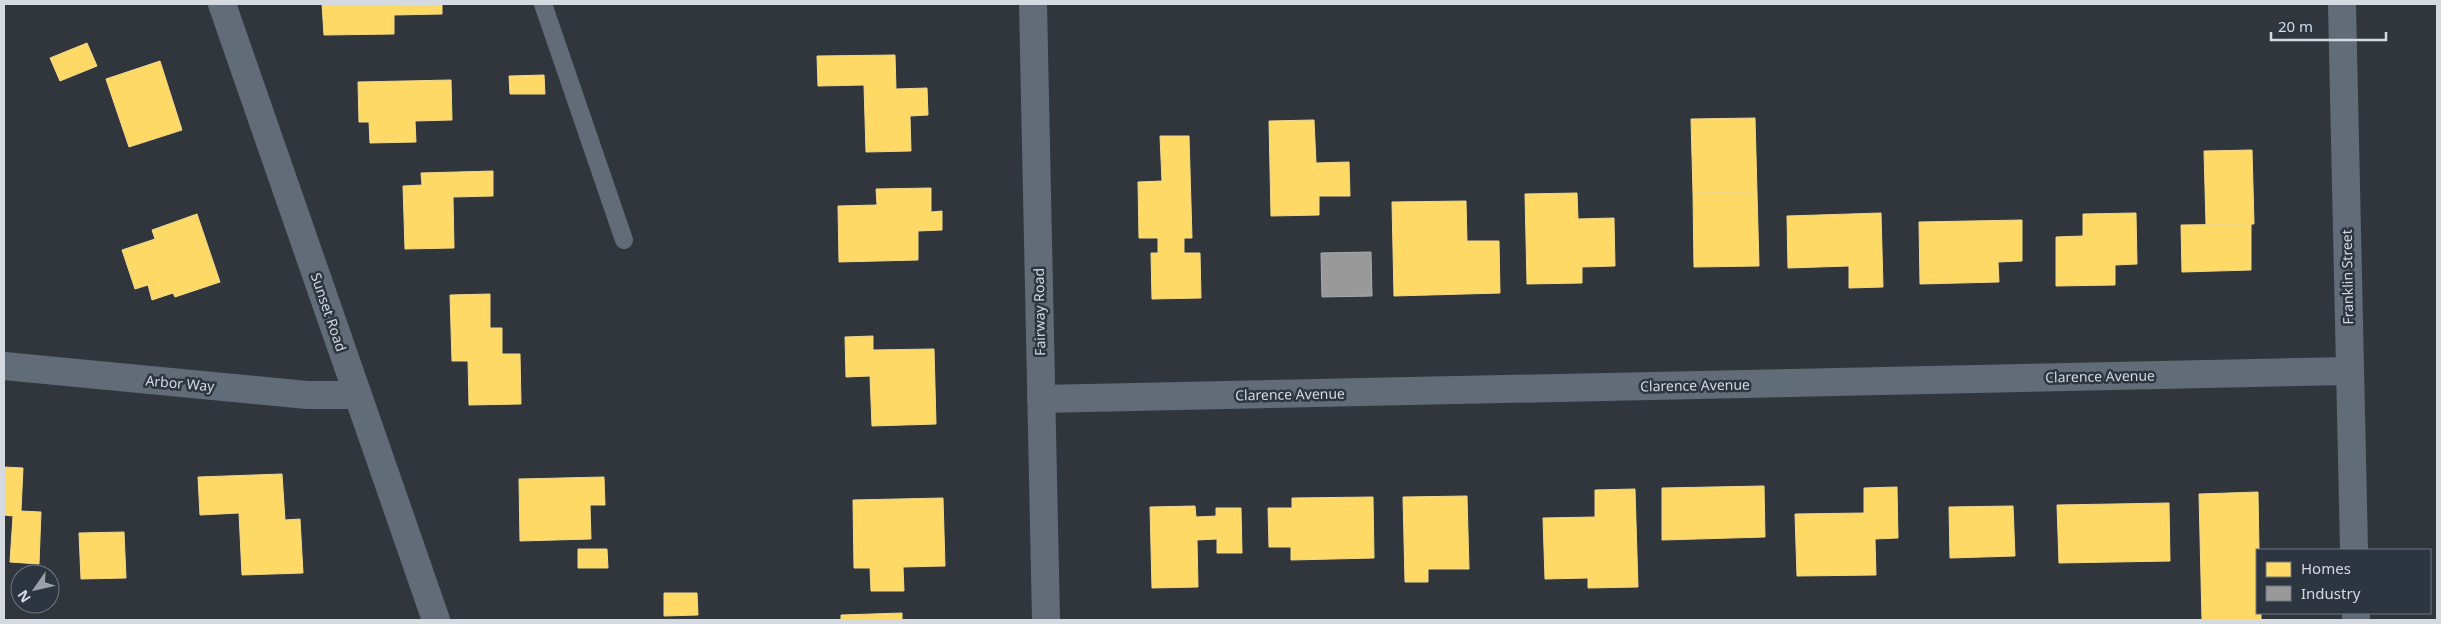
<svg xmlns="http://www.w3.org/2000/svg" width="2441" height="624" viewBox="0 0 2441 624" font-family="'Noto Sans',sans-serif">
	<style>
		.homes { fill: #ffd966; stroke: #f2d98b }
		.industry { fill: #999; stroke: #abacaf }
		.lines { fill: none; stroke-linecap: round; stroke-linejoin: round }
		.lane { stroke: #616c78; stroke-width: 18 }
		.street { stroke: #616c78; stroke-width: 28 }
		.labels { text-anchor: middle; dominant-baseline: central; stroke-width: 5; stroke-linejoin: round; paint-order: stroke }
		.street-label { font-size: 14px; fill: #d5dae1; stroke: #2c3540 }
	</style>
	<rect width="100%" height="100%" fill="#30363c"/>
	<!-- homes -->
	<g class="homes">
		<polygon points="322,4 442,4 442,14 394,15 394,34 324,35"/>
		<polygon points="87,43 97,66 60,81 50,58"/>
		<polygon points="895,55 896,89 927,88 928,115 910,116 911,151 866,152 864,85 818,86 817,56"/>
		<polygon points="160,61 182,130 129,147 106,79"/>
		<polygon points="544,75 545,94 510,94 509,76"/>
		<polygon points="451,80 452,120 415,121 416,142 370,143 369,122 359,122 358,82"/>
		<polygon points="1755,118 1757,192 1693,193 1691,119"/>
		<polygon points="1314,120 1316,163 1349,162 1350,196 1319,196 1319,215 1271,216 1269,121"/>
		<polygon points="1160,136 1189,136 1192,238 1184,238 1184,253 1200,253 1201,298 1152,299 1151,253 1158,253 1158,238 1139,238 1138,182 1162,181"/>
		<polygon points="2252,150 2254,224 2206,225 2204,151"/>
		<polygon points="493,171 493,196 453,197 454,248 405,249 403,186 422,185 421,173"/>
		<polygon points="931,188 931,212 942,211 942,230 918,231 918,260 839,262 838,206 877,205 876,189"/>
		<polygon points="1757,192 1759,266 1694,267 1693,193"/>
		<polygon points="1577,193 1578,219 1614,218 1615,266 1582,267 1582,283 1527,284 1525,194"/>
		<polygon points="1466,201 1467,241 1499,241 1500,293 1394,296 1392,202"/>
		<polygon points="1881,213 1883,287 1849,288 1849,266 1788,268 1787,216"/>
		<polygon points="2136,213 2137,264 2115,265 2115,285 2056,286 2056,237 2083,236 2083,214"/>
		<polygon points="197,214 220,282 175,297 173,293 152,300 148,285 135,289 122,250 155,239 152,230"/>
		<polygon points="2022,220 2022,261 1998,262 1999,282 1920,284 1919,222"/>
		<polygon points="2251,224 2251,270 2182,272 2181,225"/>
		<polygon points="490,294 490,328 502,328 502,354 520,354 521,404 469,405 468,361 452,361 450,295"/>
		<polygon points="873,336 873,350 934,349 936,424 872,426 870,376 846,377 845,337"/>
		<polygon points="4,452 4,467 23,468 21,511 41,512 39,564 10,562 13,516 4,515"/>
		<polygon points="282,474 285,520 300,519 303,573 242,575 239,513 200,515 198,477"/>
		<polygon points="604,477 605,505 590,505 591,539 520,541 519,479"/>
		<polygon points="1764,486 1765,537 1662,540 1662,488"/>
		<polygon points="1897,487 1898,538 1875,539 1876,575 1797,576 1795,514 1864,513 1864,488"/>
		<polygon points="1635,489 1638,587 1588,588 1588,578 1545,579 1543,518 1595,517 1595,490"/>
		<polygon points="2258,492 2259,550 2257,550 2257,613 2261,613 2261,620 2202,620 2199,494"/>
		<polygon points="1467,496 1469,569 1428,569 1428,582 1405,582 1403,497"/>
		<polygon points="1373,497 1374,558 1291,560 1291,547 1269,547 1268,508 1292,508 1292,498"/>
		<polygon points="943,498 945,566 903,567 904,591 871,591 870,568 854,568 853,500"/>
		<polygon points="2169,503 2170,561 2059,563 2057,505"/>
		<polygon points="1195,506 1196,517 1216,516 1216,508 1241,508 1242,553 1217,553 1217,539 1197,540 1198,587 1152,588 1150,507"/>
		<polygon points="2013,506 2015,556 1950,558 1949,507"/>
		<polygon points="124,532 126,578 81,579 79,533"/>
		<polygon points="578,549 607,549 608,568 578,568"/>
		<polygon points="664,593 697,593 698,615 664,616"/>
		<polygon points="902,613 902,620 841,620 841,615"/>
	</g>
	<!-- industry -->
	<polygon class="industry" points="1371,252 1372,296 1322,297 1321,253"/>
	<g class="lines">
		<!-- lane -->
		<polyline class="lane" points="543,4 624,240"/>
		<!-- street -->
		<g class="street">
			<polyline points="222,4 436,620"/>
			<polyline points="1033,4 1046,620"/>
			<polyline points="2342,4 2354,550"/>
			<polyline points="4,366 307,395 357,395"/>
			<polyline points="1041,399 2349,371"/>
			<polyline points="2356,613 2356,620"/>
		</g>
	</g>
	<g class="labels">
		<!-- street labels -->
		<g class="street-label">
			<text transform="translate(2347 277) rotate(-91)">Franklin Street</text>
			<text transform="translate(329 312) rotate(71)">Sunset Road</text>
			<text transform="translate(1039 312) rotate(-91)">Fairway Road</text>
			<text transform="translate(2100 376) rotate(-1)">Clarence Avenue</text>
			<text transform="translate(180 383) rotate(5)">Arbor Way</text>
			<text transform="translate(1695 385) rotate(-1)">Clarence Avenue</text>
			<text transform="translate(1290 394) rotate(-1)">Clarence Avenue</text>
		</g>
	</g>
	<!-- border -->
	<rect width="2441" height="624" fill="none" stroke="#d5dae1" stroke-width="10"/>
	<!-- legend -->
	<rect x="2256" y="549" width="175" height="65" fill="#2c3540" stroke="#707780"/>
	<rect x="2266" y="562" width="25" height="15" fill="#ffd966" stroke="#707780"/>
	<text x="2301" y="574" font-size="15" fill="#d5dae1">Homes</text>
	<rect x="2266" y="586" width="25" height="15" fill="#999999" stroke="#707780"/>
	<text x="2301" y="599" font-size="15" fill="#d5dae1">Industry</text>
	<!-- north arrow -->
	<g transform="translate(35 589) rotate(236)"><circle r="24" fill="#2c3540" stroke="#707780"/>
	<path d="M0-4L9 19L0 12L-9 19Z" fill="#9ba1a7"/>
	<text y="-8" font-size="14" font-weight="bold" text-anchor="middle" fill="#d5dae1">N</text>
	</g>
	<!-- scale -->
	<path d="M2271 32v8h115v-8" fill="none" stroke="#d5dae1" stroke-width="2.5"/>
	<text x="2278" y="32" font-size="15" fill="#d5dae1" stroke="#2c3540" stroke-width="4" paint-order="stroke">20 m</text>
</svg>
